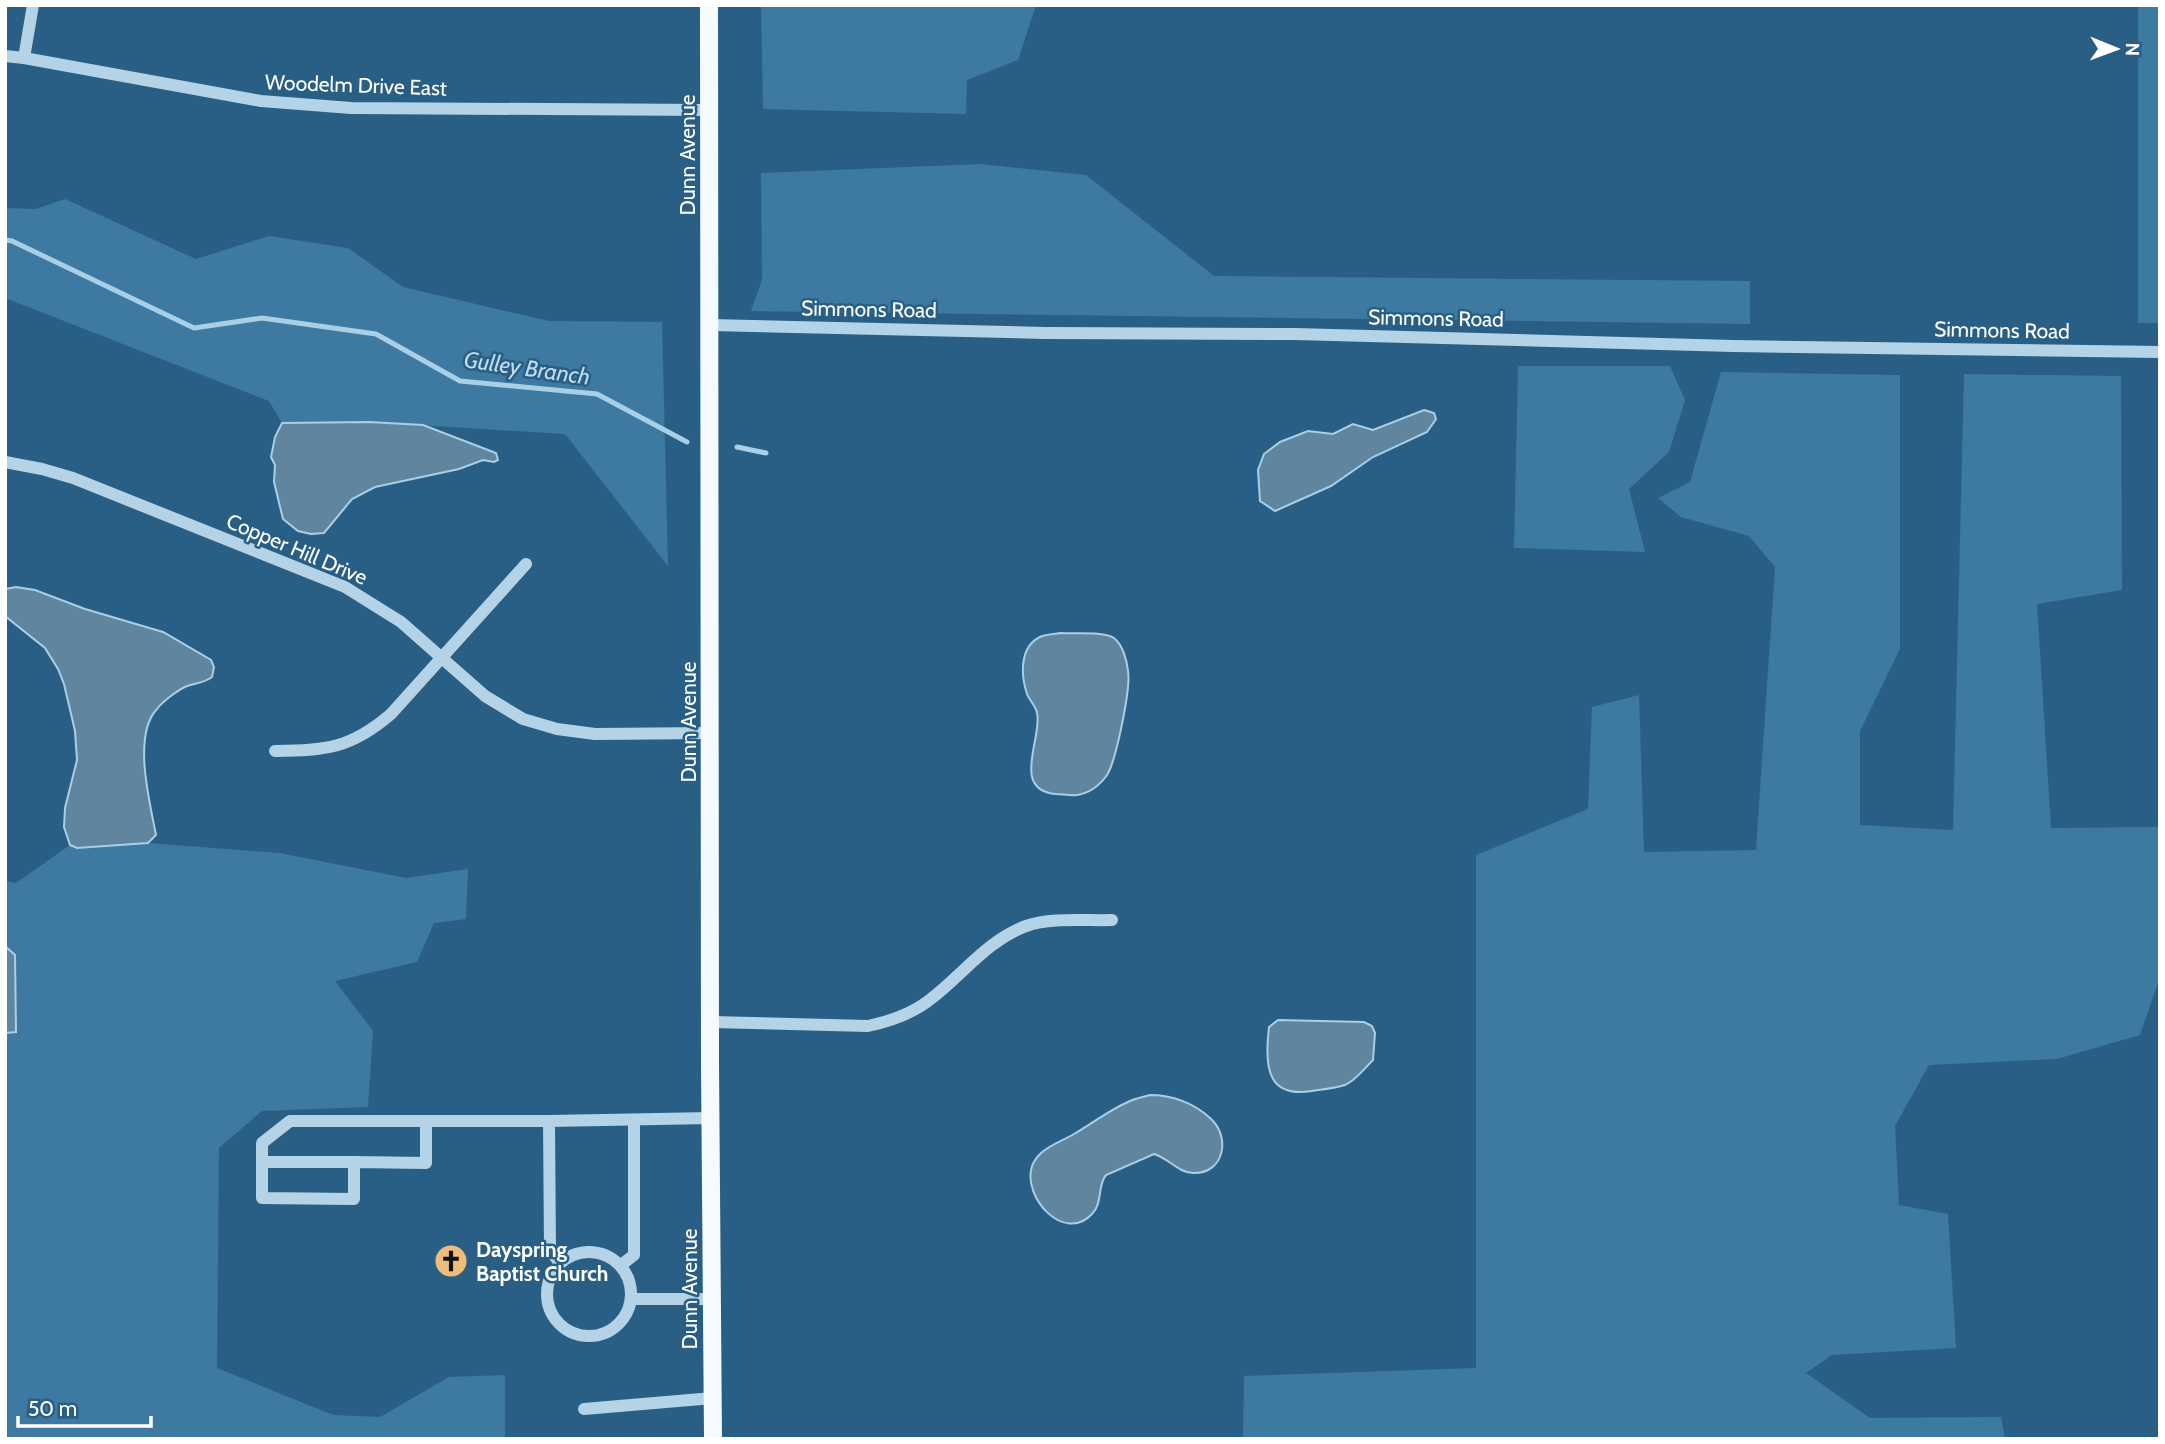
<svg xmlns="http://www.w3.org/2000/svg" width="2165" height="1444" viewBox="0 0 2165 1444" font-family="Cabin,sans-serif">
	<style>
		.green { fill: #3e79a1 }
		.water { fill: #60859e; stroke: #a9cfe7; stroke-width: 2 }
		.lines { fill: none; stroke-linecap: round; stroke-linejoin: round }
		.stream { stroke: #a9cfe7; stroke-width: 5 }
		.minor { stroke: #b4d3e7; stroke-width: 12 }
		.major { stroke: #f5fafe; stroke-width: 18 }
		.labels { text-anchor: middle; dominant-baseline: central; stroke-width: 5; stroke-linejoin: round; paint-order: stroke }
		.street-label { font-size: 21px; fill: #fff; stroke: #295f85 }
		.poi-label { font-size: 21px; font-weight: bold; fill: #fff; stroke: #295f85; text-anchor: start }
		.water-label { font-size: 23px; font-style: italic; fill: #c0dcef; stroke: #295f85 }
	</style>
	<rect width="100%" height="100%" fill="#295f85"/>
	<!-- green -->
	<g class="green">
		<polygon points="761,5 1036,5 1018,60 967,80 966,114 763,109"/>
		<rect x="2138" y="5" width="22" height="318"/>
		<polygon points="980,164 1086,175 1214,276 1750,281 1750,324 751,311 762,280 761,173"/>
		<polygon points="65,199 196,259 269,236 348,248 403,287 549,321 662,322 668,566 565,434 369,422 282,423 269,401 5,298 5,208 36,209"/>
		<polygon points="1518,366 1670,366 1685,400 1669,452 1629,489 1645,552 1514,548"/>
		<polygon points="1721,372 1900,375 1900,649 1860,731 1860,825 1953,830 1964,374 2121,376 2122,590 2037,604 2051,828 2160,827 2160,977 2140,1035 2057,1059 1929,1065 1895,1126 1899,1205 1948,1214 1956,1348 1832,1355 1806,1373 1870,1418 2001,1417 2005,1439 1243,1439 1244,1376 1476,1368 1476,855 1588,809 1592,707 1639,695 1644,852 1756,850 1775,567 1749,536 1681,517 1658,498 1690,482"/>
		<polygon points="148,843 280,853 406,878 468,869 466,919 434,923 417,962 335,981 373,1031 368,1107 262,1111 219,1148 217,1368 333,1415 380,1417 449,1377 505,1375 505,1439 5,1439 5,1033 16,1031 15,955 5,946 5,881 16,883 70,845 77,848"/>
	</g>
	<!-- water -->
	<g class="water">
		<polygon points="1424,410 1434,413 1436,419 1427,432 1373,457 1331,486 1275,511 1260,501 1258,470 1264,454 1280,442 1308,431 1333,434 1353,424 1373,430"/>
		<polygon points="369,422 423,425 488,450 496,453 498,460 494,462 483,460 459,469 375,487 352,499 324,533 311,534 298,531 283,519 274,482 275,465 271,457 275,437 282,423"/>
		<path d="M 16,587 L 35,590 L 85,609 L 163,632 L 211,660 L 214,667 L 212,677 C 204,683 196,683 187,686 C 178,690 163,701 157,709 C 132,735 150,803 156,835 L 148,843 L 77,848 L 70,845 L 64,827 L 65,808 L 77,760 L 75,731 L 64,684 L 58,669 L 45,648 L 5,616 L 5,589 Z"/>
		<path d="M 1061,633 C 1073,634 1105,631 1114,638 C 1123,645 1127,661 1128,671 C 1131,688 1116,761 1107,775 C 1100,785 1089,793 1077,795 C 1070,796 1062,794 1056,794 C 1010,790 1043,737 1037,713 C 1036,706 1029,700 1027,694 C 1021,676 1019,647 1040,637 C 1046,634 1055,634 1061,633 Z"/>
		<polygon points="5,946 15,955 16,1032 5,1033"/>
		<path d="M 1278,1020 L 1364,1022 L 1372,1026 L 1375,1033 L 1373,1060 C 1365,1068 1355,1081 1345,1085 C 1336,1088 1326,1089 1318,1090 C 1267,1101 1264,1068 1269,1027 Z"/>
		<path d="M 1150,1095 C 1172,1095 1194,1103 1210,1118 C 1231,1136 1225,1174 1193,1173 C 1179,1173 1168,1158 1154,1154 L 1106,1175 C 1097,1186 1103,1203 1092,1214 C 1064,1244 1022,1197 1032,1166 C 1034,1161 1038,1156 1041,1153 C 1050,1145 1064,1140 1074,1134 C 1093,1123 1109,1110 1130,1101 C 1136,1098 1143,1097 1150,1095 Z"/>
	</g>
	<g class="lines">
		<!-- stream -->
		<g class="stream">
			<polyline points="5,240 12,241 194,328 262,318 376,334 460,381 597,394 687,442"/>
			<polyline points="737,447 766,453"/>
		</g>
		<!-- minor -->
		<g class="minor">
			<polyline points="5,56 24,58 261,101 351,108 710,110"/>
			<polyline points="24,58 33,5"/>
			<polyline points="710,325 1045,333 1295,334 1733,346 2160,352"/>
			<polyline points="5,462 42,469 73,478 345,587 401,622 485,696 523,719 557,729 595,734 711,733"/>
			<path d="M 275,751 C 327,750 350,749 391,714 L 526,564"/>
			<path d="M 711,1022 L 868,1026 C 891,1021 914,1013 932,998 C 963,974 988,940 1026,926 C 1052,917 1085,921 1112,920"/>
			<polyline points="426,1121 426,1163 354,1162 354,1199 262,1198 262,1143 290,1121 549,1121"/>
			<polyline points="262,1162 354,1162"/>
			<circle cx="589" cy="1294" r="42"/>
			<polyline points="560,1263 550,1250 549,1121 711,1118"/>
			<polyline points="621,1265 634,1255 634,1120"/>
			<polyline points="631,1299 712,1299"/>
			<polyline points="584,1409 713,1398"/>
		</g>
		<!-- major -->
		<polyline class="major" points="709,5 710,1065 713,1439"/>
	</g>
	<!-- icons -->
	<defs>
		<symbol id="church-disc" viewBox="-11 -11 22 22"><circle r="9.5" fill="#eebc7b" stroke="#295f85"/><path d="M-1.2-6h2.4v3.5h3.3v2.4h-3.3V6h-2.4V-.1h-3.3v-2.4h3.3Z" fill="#111"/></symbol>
	</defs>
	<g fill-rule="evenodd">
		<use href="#church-disc" x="432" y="1242" width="38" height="38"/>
	</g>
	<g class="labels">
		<!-- street labels -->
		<g class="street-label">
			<text transform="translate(356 85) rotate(2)">Woodelm Drive East</text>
			<text transform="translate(687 155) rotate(-90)">Dunn Avenue</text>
			<text transform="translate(869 309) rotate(1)">Simmons Road</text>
			<text transform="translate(1436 318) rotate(1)">Simmons Road</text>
			<text transform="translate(2002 330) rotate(1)">Simmons Road</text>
			<text transform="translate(297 549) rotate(23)">Copper Hill Drive</text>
			<text transform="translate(688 722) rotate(-90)">Dunn Avenue</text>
			<text transform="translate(689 1289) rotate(-90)">Dunn Avenue</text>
		</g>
		<!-- poi labels -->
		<g class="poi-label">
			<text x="476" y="1249">Dayspring<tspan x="476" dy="24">Baptist Church</tspan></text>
		</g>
		<!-- water labels -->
		<g class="water-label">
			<text transform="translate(527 368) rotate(8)">Gulley Branch</text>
		</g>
	</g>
	<!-- border -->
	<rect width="2165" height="1444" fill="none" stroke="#ffffff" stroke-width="14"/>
	<!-- north arrow -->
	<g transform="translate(2116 49) rotate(91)" stroke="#295f85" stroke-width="5" paint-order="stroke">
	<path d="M0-5L12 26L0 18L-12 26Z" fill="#ffffff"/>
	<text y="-10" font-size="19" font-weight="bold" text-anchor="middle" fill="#ffffff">N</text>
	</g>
	<!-- scale -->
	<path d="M18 1416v10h133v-10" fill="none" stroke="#ffffff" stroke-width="3.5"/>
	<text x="28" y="1416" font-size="21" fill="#ffffff" stroke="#295f85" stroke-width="5" paint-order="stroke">50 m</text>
</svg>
